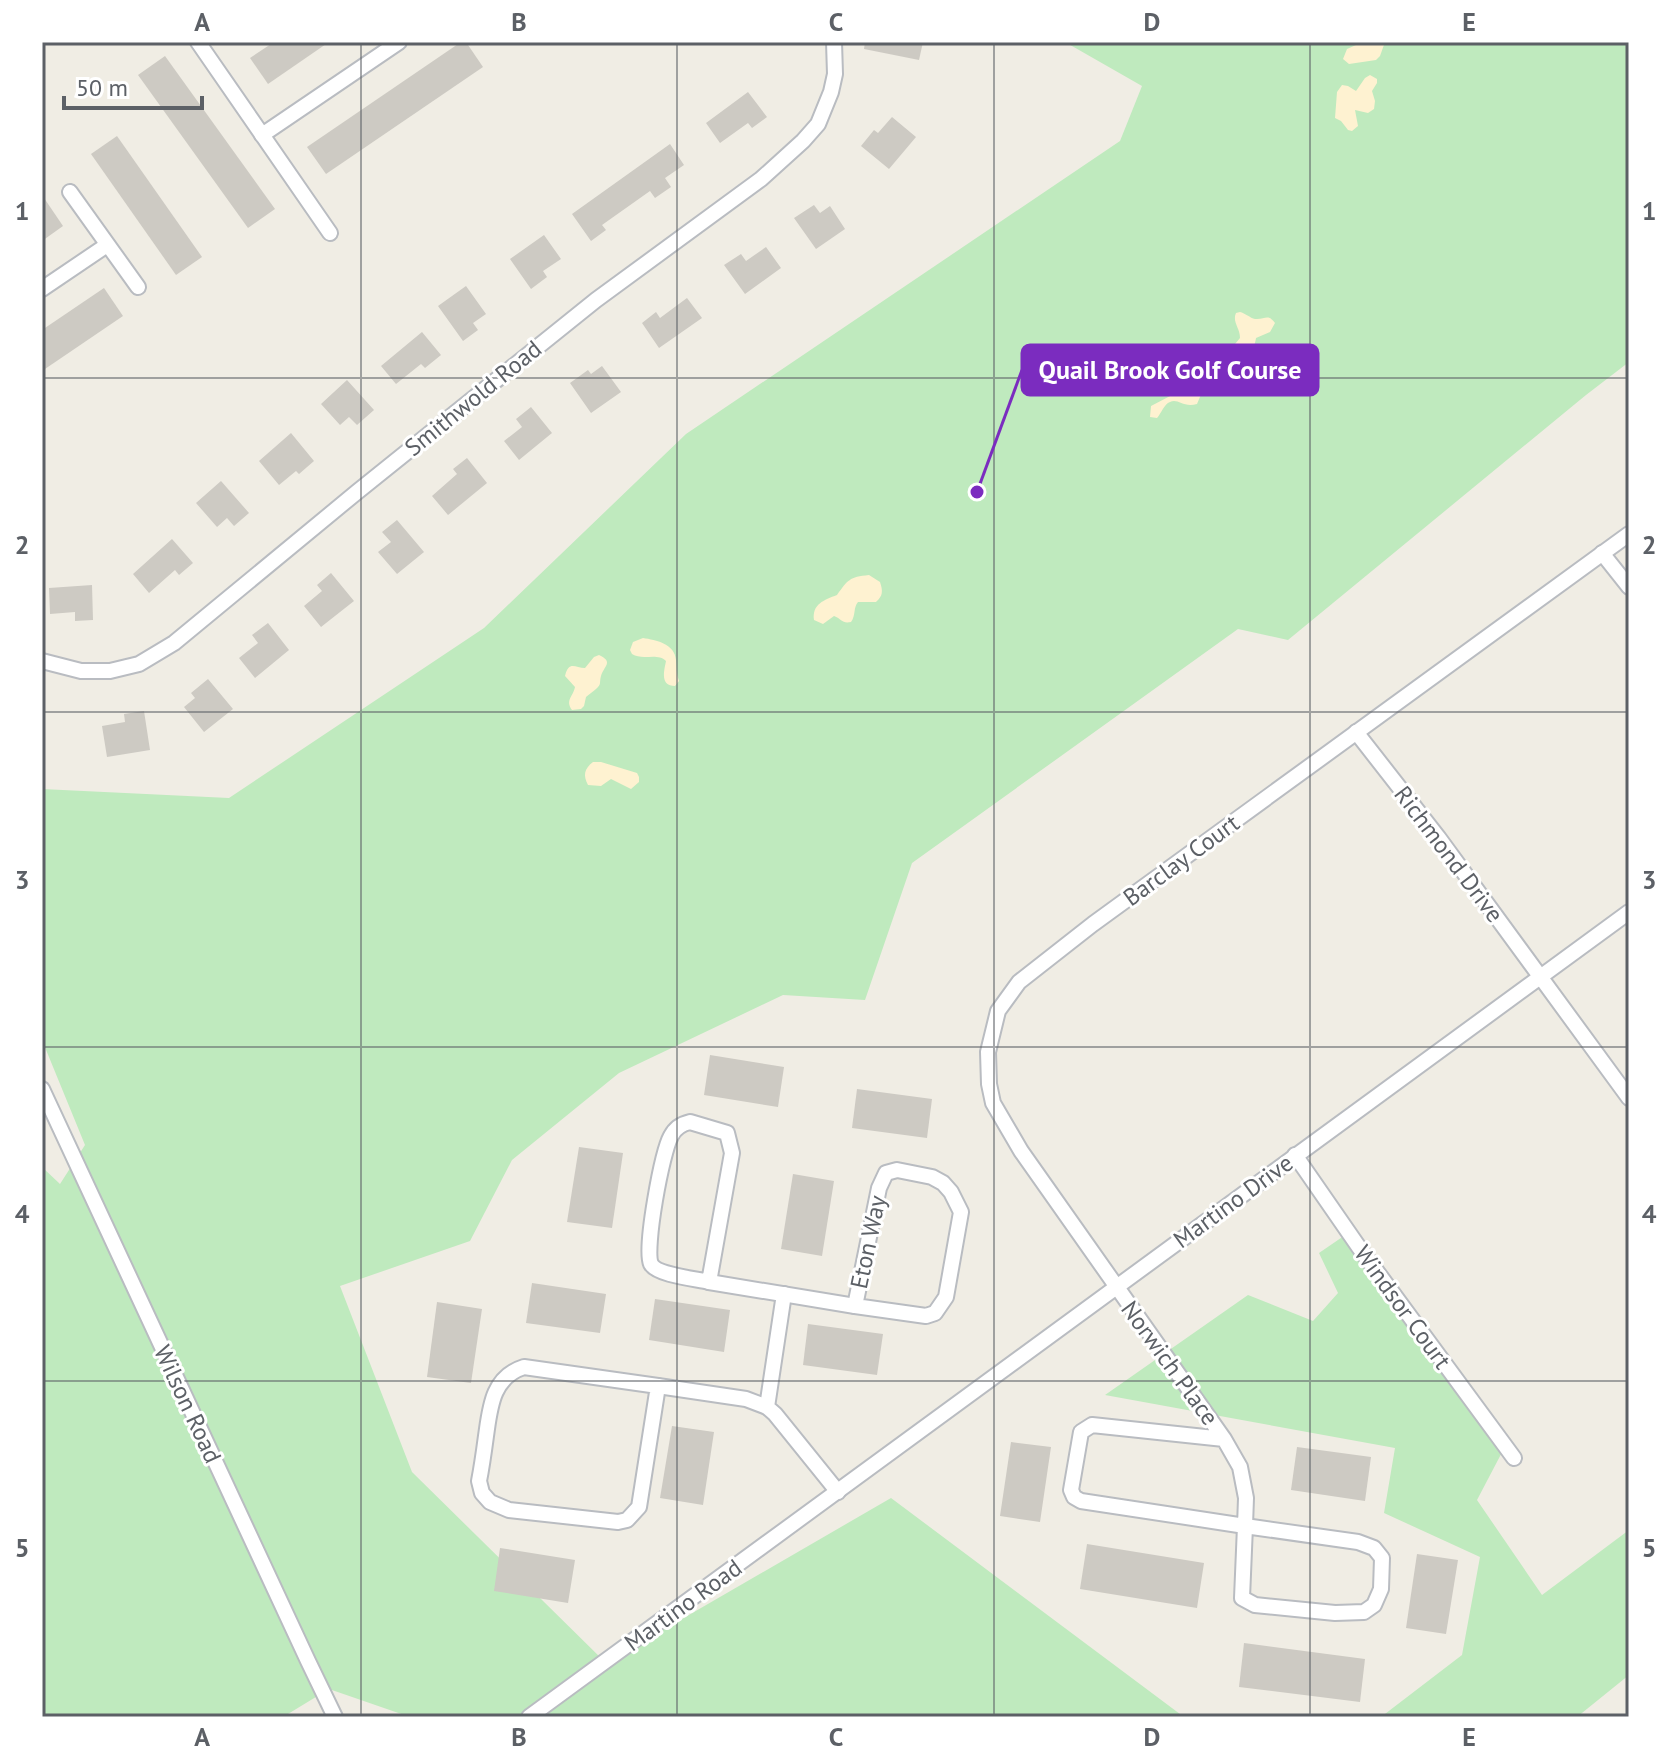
<svg xmlns="http://www.w3.org/2000/svg" width="1671" height="1759" viewBox="0 0 1671 1759" font-family="'PT Sans',sans-serif">
	<style>
		.green { fill: #bfeabe }
		.sand { fill: #fef2d1 }
		.building { fill: #cdcac3 }
		.lines { fill: none; stroke-linecap: round; stroke-linejoin: round }
		.street-casing { stroke: #b9bcc1; stroke-width: 18 }
		.street { stroke: #fff; stroke-width: 14 }
		.grid { fill: none; stroke: #5c6066; stroke-width: 2; stroke-opacity: 0.55 }
		.labels { text-anchor: middle; dominant-baseline: central; stroke-width: 6; stroke-linejoin: round; paint-order: stroke }
		.street-label { font-size: 24px; fill: #5c6066; stroke: #fff }
		.leader { fill: none; stroke: #7b2cbf; stroke-width: 3 }
		.callout-dot { fill: #7b2cbf; stroke: #fff; stroke-width: 3 }
		.callout { fill: #7b2cbf; stroke: #7b2cbf; stroke-width: 3 }
		.callout-label { font-size: 26px; text-anchor: middle; font-weight: bold; fill: #fff }
		.neatline { fill: none; stroke: #5c6066; stroke-width: 3 }
		.grid-label { font-size: 26px; text-anchor: middle; font-weight: bold; fill: #5c6066 }
	</style>
	<rect width="100%" height="100%" fill="#f0ede4"/>
	<!-- green -->
	<g class="green">
		<polygon points="1065,42 1629,42 1629,362 1586,395 1288,640 1238,629 912,863 865,1000 783,995 619,1073 512,1160 470,1241 340,1286 412,1472 606,1663 891,1498 1184,1717 410,1717 329,1689 283,1717 42,1717 42,1167 60,1184 85,1145 42,1040 42,789 229,798 484,628 686,434 1120,141 1142,86"/>
		<polygon points="1354,1229 1509,1439 1477,1500 1542,1595 1629,1530 1629,1675 1577,1717 1381,1717 1462,1655 1480,1557 1384,1513 1395,1448 1105,1395 1248,1295 1313,1321 1338,1293 1319,1253"/>
	</g>
	<!-- sand -->
	<g class="sand">
		<polygon points="1358,42 1385,42 1380,56 1376,60 1349,64 1343,59 1347,49 1356,45"/>
		<polygon points="1370,75 1377,79 1377,83 1372,91 1375,101 1374,109 1368,113 1355,110 1358,126 1352,131 1348,130 1341,121 1335,118 1337,92 1342,85 1348,86 1356,91 1365,78"/>
		<path d="M 1240,312 C 1245,313 1250,318 1255,319 C 1265,320 1268,313 1275,323 L 1270,332 L 1256,338 C 1254,352 1238,388 1227,357 L 1230,350 L 1240,338 C 1240,328 1232,322 1236,313 Z"/>
		<path d="M 1187,383 C 1195,383 1199,384 1202,392 L 1197,404 C 1183,408 1178,398 1170,402 C 1164,404 1161,414 1157,418 L 1150,417 L 1151,406 L 1174,394 Z"/>
		<path d="M 869,575 L 880,582 C 883,591 883,596 876,602 L 858,602 C 853,608 856,615 851,622 C 842,624 842,619 834,616 L 823,624 L 814,620 C 812,604 824,600 837,595 C 848,580 849,577 869,575 Z"/>
		<path d="M 643,638 C 656,640 675,644 676,660 C 677,668 676,672 679,681 L 675,686 C 660,686 664,671 666,661 C 657,652 643,661 632,654 L 630,650 L 633,642 Z"/>
		<path d="M 599,655 C 614,662 604,666 601,676 C 599,683 602,684 596,689 C 593,692 589,694 586,697 L 584,706 L 581,709 L 572,710 C 565,700 573,697 575,687 L 565,676 C 569,660 575,668 585,668 L 594,657 Z"/>
		<path d="M 593,762 L 601,762 L 637,773 L 639,777 L 639,782 L 631,789 L 611,779 L 601,786 L 588,785 C 583,775 584,769 593,762 Z"/>
	</g>
	<!-- building -->
	<g class="building">
		<polygon points="274,42 329,42 268,84 250,58"/>
		<polygon points="461,42 466,42 483,67 326,174 307,147"/>
		<polygon points="865,42 923,42 919,60 864,49"/>
		<polygon points="165,56 275,209 248,228 138,75"/>
		<polygon points="748,92 767,117 752,128 748,123 720,143 706,123"/>
		<polygon points="892,117 916,137 889,169 861,146 874,130 878,133"/>
		<polygon points="117,136 202,257 176,275 91,154"/>
		<polygon points="670,144 684,165 665,178 671,187 655,198 650,191 602,225 606,230 591,241 572,214"/>
		<polygon points="42,195 63,226 42,241"/>
		<polygon points="814,205 820,213 830,206 845,229 816,249 794,218"/>
		<polygon points="544,235 561,259 543,271 547,277 531,289 510,259"/>
		<polygon points="766,247 781,268 745,294 724,265 741,254 746,261"/>
		<polygon points="466,286 486,314 473,323 478,330 463,341 438,306"/>
		<polygon points="104,288 123,316 42,371 42,330"/>
		<polygon points="687,298 702,318 659,348 642,323 656,312 660,318"/>
		<polygon points="422,332 441,355 425,368 421,364 396,384 381,366"/>
		<polygon points="602,366 621,392 591,413 570,383 588,370 591,374"/>
		<polygon points="347,380 374,410 357,425 349,417 340,425 321,404"/>
		<polygon points="531,407 552,433 519,460 504,441 522,427 516,419"/>
		<polygon points="291,433 314,461 299,474 296,471 279,485 259,461"/>
		<polygon points="467,458 487,483 448,515 432,496 457,474 453,469"/>
		<polygon points="221,481 249,513 234,526 227,518 217,527 196,503"/>
		<polygon points="397,520 424,552 397,574 378,552 391,542 382,532"/>
		<polygon points="172,539 193,563 179,575 175,570 149,593 133,574"/>
		<polygon points="331,573 354,601 321,627 304,606 322,591 317,585"/>
		<polygon points="92,585 93,620 75,621 75,612 50,614 49,588"/>
		<polygon points="268,623 289,650 255,678 239,658 258,643 252,635"/>
		<polygon points="208,679 233,709 204,732 184,707 195,698 191,693"/>
		<polygon points="144,711 150,750 107,757 102,726 125,722 124,714"/>
		<polygon points="710,1055 784,1067 778,1107 704,1095"/>
		<polygon points="857,1089 932,1099 927,1138 852,1128"/>
		<polygon points="579,1147 623,1153 612,1228 567,1222"/>
		<polygon points="793,1174 834,1181 822,1256 781,1249"/>
		<polygon points="532,1283 606,1294 600,1333 526,1323"/>
		<polygon points="655,1299 730,1310 724,1352 649,1340"/>
		<polygon points="437,1302 482,1309 471,1383 427,1377"/>
		<polygon points="808,1324 883,1334 877,1375 803,1365"/>
		<polygon points="672,1426 714,1432 703,1505 660,1498"/>
		<polygon points="1011,1442 1051,1447 1040,1522 1000,1516"/>
		<polygon points="1297,1447 1371,1457 1365,1501 1291,1490"/>
		<polygon points="1087,1544 1204,1563 1197,1608 1080,1589"/>
		<polygon points="500,1548 575,1560 568,1603 494,1591"/>
		<polygon points="1417,1554 1458,1560 1446,1634 1406,1628"/>
		<polygon points="1244,1643 1365,1659 1360,1702 1239,1687"/>
	</g>
	<g class="lines">
		<defs>
			<g id="street">
				<polyline points="198,42 330,233"/>
				<polyline points="262,135 399,42"/>
				<polyline points="70,192 138,287"/>
				<polyline points="42,289 107,245"/>
				<polyline points="1602,553 1629,587"/>
				<polyline points="42,661 81,671 110,671 139,664 174,643 357,492 596,300 761,179 803,141 818,124 831,92 835,74 834,42"/>
				<polyline points="1356,732 1438,837 1629,1098"/>
				<polyline points="42,1089 308,1661 335,1717"/>
				<path d="M 690,1122 L 727,1133 L 732,1153 L 709,1282 C 697,1279 657,1275 651,1264 C 644,1249 662,1152 671,1136 C 675,1128 681,1124 690,1122 Z"/>
				<polyline points="1295,1155 1358,1246 1514,1458"/>
				<polygon points="897,1170 932,1177 943,1183 951,1192 961,1212 946,1297 935,1313 926,1316 855,1306 879,1188 886,1173"/>
				<polyline points="709,1282 855,1306"/>
				<polyline points="784,1294 767,1407 775,1414 838,1492"/>
				<path d="M 524,1367 L 658,1386 L 639,1507 L 627,1520 L 618,1522 L 509,1510 L 490,1502 L 482,1493 L 479,1481 C 482,1466 484,1451 486,1436 C 490,1408 492,1377 524,1367 Z"/>
				<polyline points="658,1386 746,1399 767,1407"/>
				<polyline points="1224,1439 1092,1425 1081,1432 1071,1490 1074,1497 1081,1501 1245,1526 1246,1498 1240,1467 1224,1439 1021,1151 993,1103 989,1084 988,1052 998,1011 1019,982 1093,924 1629,534"/>
				<polygon points="1245,1526 1358,1542 1374,1548 1382,1558 1381,1589 1374,1605 1364,1612 1335,1613 1255,1605 1242,1598"/>
				<polyline points="529,1717 1629,912"/>
			</g>
		</defs>
		<!-- street casing -->
		<use href="#street" class="street-casing"/>
		<!-- street -->
		<use href="#street" class="street"/>
	</g>
	<!-- grid -->
	<path class="grid" d="M 361,42 L 361,1717M 677,42 L 677,1717M 994,42 L 994,1717M 1310,42 L 1310,1717M 42,378 L 1629,378M 42,712 L 1629,712M 42,1047 L 1629,1047M 42,1381 L 1629,1381"/>
	<g class="labels">
		<!-- street labels -->
		<g class="street-label">
			<text transform="translate(473 398) rotate(-39)">Smithwold Road</text>
			<text transform="translate(1449 854) rotate(53)">Richmond Drive</text>
			<text transform="translate(1181 860) rotate(-36)">Barclay Court</text>
			<text transform="translate(1233 1201) rotate(-36)">Martino Drive</text>
			<text transform="translate(868 1242) rotate(-78)">Eton Way</text>
			<text transform="translate(1403 1307) rotate(54)">Windsor Court</text>
			<text transform="translate(1170 1363) rotate(54)">Norwich Place</text>
			<text transform="translate(188 1404) rotate(65)">Wilson Road</text>
			<text transform="translate(683 1605) rotate(-36)">Martino Road</text>
		</g>
	</g>
	<!-- callouts -->
	<path class="leader" d="M977 492L1022 370"/>
	<circle class="callout-dot" cx="977" cy="492" r="8"/>
	<rect class="callout" x="1022" y="345" width="296" height="50" rx="8"/>
	<g class="callout-label">
		<text x="1170" y="379">Quail Brook Golf Course</text>
	</g>
	<!-- border -->
	<rect width="1671" height="1759" fill="none" stroke="#ffffff" stroke-width="88"/>
	<!-- scale -->
	<path d="M64 96v12h138v-12" fill="none" stroke="#5c6066" stroke-width="4"/>
	<text x="76" y="96" font-size="24" fill="#5c6066" stroke="#ffffff" stroke-width="6" paint-order="stroke">50 m</text>
	<rect x="44" y="44" width="1583" height="1671" class="neatline"/>
	<g class="grid-label">
		<text x="202" y="31">A</text>
		<text x="519" y="31">B</text>
		<text x="836" y="31">C</text>
		<text x="1152" y="31">D</text>
		<text x="1469" y="31">E</text>
		<text x="22" y="220">1</text>
		<text x="1649" y="220">1</text>
		<text x="22" y="554">2</text>
		<text x="1649" y="554">2</text>
		<text x="22" y="889">3</text>
		<text x="1649" y="889">3</text>
		<text x="22" y="1223">4</text>
		<text x="1649" y="1223">4</text>
		<text x="22" y="1557">5</text>
		<text x="1649" y="1557">5</text>
		<text x="202" y="1746">A</text>
		<text x="519" y="1746">B</text>
		<text x="836" y="1746">C</text>
		<text x="1152" y="1746">D</text>
		<text x="1469" y="1746">E</text>
	</g>
</svg>
